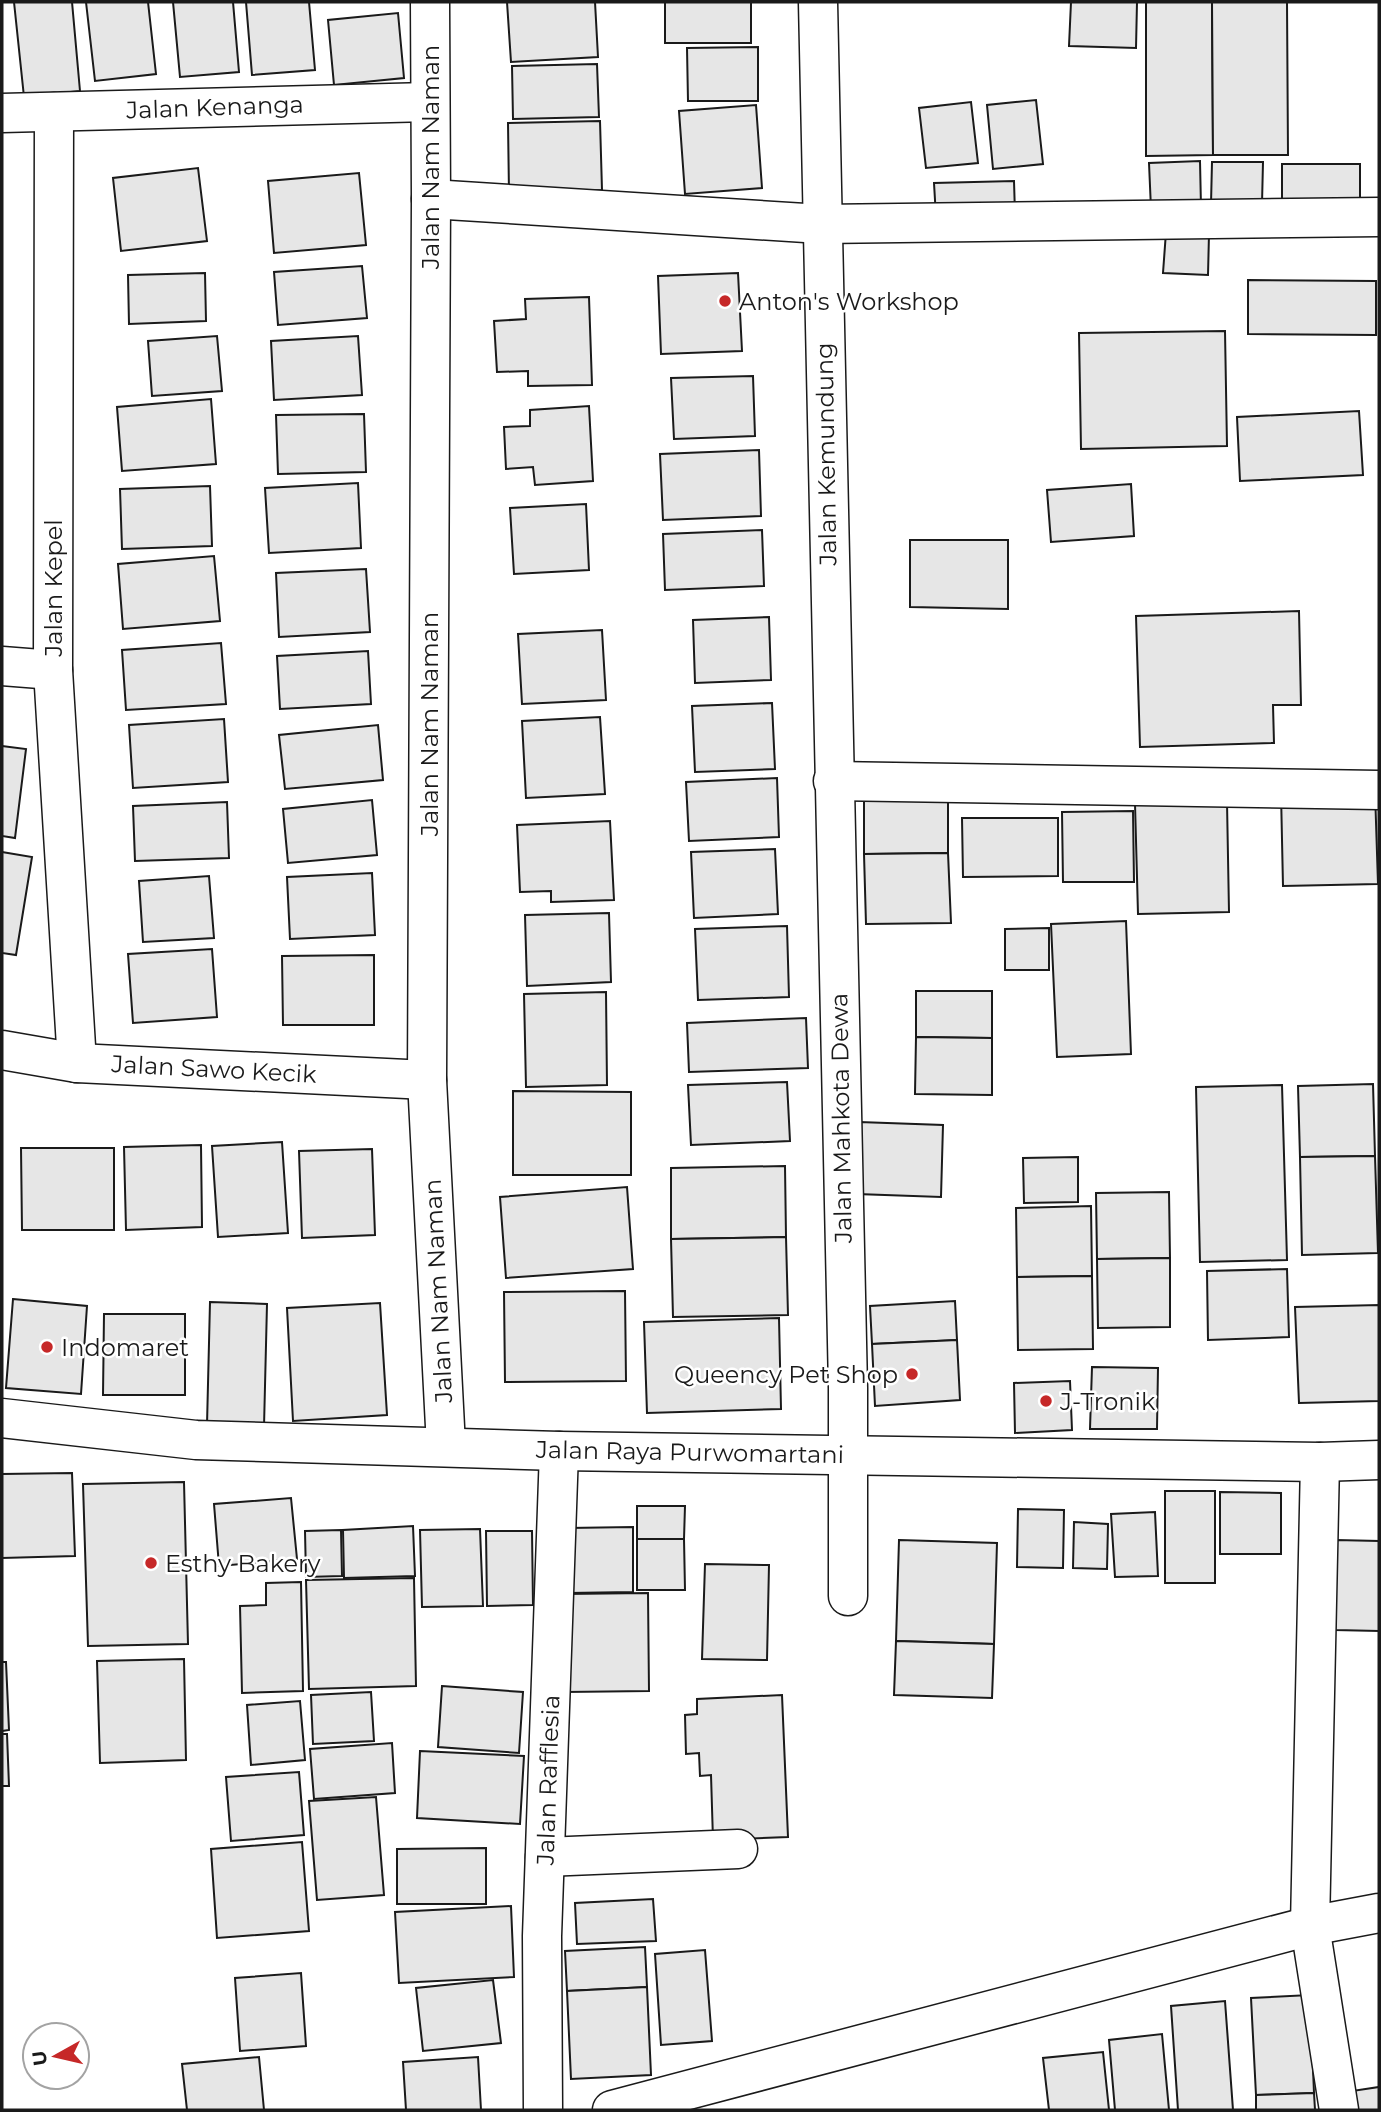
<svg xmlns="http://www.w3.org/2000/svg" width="1381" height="2112" viewBox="0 0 1381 2112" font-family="Montserrat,sans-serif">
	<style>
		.building { fill: #e6e6e6; stroke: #1a1a1a; stroke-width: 2 }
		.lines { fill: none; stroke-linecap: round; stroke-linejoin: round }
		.street-casing { stroke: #1a1a1a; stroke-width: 41 }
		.secondary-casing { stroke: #1a1a1a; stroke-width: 41 }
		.street { stroke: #fff; stroke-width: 38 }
		.secondary { stroke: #fff; stroke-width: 38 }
		.poi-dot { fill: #c62828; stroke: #fff; stroke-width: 2.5 }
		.labels { text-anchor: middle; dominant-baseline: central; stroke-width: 5; stroke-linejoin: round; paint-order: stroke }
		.street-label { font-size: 24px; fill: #1a1a1a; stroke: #fff }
		.poi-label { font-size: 24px; fill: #1a1a1a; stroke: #fff; text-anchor: start }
	</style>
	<rect width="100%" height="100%" fill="#fff"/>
	<!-- building -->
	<g class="building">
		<polygon points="14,2 72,2 80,91 24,97"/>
		<polygon points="86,2 148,2 156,74 95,81"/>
		<polygon points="173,2 233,2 239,72 180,77"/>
		<polygon points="246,2 309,2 315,70 252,75"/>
		<polygon points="507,2 595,2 598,57 511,62"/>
		<rect x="665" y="2" width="86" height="41"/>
		<polygon points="1071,2 1137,2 1136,48 1069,46"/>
		<polygon points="1146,2 1212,2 1213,155 1146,156"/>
		<polygon points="1212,2 1287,2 1288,155 1213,155"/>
		<polygon points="398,13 404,78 334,85 328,20"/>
		<polygon points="758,47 758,101 688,101 687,48"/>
		<polygon points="597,64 599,117 513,119 512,66"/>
		<polygon points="1036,100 1043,164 993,169 987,105"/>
		<polygon points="971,102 978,163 926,168 919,108"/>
		<polygon points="756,105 762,188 685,194 679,111"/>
		<polygon points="600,121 602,190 509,193 508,123"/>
		<polygon points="1200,161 1201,207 1151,209 1149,163"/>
		<polygon points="1212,162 1263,162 1262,204 1211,204"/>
		<rect x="1282" y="164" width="78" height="36"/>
		<polygon points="198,168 207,241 121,251 113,178"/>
		<polygon points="359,173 366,245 274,253 268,181"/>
		<polygon points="1014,181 1015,214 936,217 934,183"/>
		<polygon points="1166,232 1209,234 1208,275 1163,273"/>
		<polygon points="362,266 367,318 278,325 274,272"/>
		<polygon points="205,273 206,321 129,324 128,275"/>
		<polygon points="738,273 742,351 661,354 658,276"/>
		<polygon points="1248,280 1376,281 1376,335 1248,334"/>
		<polygon points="589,297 592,385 528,386 528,371 497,372 494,321 526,319 525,299"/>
		<polygon points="1225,331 1227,446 1081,449 1079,333"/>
		<polygon points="217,336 222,391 152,396 148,341"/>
		<polygon points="358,336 362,395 274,400 271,341"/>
		<polygon points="753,376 755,436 674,439 671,378"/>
		<polygon points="211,399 216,464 122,471 117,407"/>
		<polygon points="589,406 593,481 535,485 533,467 506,469 504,427 530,426 530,410"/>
		<polygon points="1359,411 1363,475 1240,481 1237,417"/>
		<polygon points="364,414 366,472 278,474 276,415"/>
		<polygon points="759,450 761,516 663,520 660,454"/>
		<polygon points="358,483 361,548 269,553 265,488"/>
		<polygon points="1131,484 1134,536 1051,542 1047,490"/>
		<polygon points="210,486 212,546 122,549 120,489"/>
		<polygon points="586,504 589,570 514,574 510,508"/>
		<polygon points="762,530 764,586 665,590 663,534"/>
		<polygon points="910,540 1008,540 1008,609 910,607"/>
		<polygon points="214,556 220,621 123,629 118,564"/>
		<polygon points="366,569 370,632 279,637 276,573"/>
		<polygon points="1299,611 1301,705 1273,705 1274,743 1140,747 1136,616"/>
		<polygon points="769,617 771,680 695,683 693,620"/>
		<polygon points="602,630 606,700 522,704 518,634"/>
		<polygon points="221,643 226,704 126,710 122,650"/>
		<polygon points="368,651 371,704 280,709 277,656"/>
		<polygon points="772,703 775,769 695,772 692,706"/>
		<polygon points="600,717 605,794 526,798 522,721"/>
		<polygon points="224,719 228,782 133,788 129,725"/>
		<polygon points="378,725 383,780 285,789 279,735"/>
		<polygon points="2,746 26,749 15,838 2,836"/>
		<polygon points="777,778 779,837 689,841 686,782"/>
		<polygon points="948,788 948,853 864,854 864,790"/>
		<polygon points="1375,791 1378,884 1283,886 1281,793"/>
		<polygon points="372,800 377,855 288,863 283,809"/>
		<polygon points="227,802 229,858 135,861 133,806"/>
		<polygon points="1227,802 1229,912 1138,914 1135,804"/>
		<polygon points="1133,811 1134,882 1063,882 1062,812"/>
		<polygon points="962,818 1058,818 1058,876 963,877"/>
		<polygon points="610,821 614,900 551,902 551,891 520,892 517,825"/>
		<polygon points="775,849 778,914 694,918 691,852"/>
		<polygon points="2,852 32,857 16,955 2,953"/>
		<polygon points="948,853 951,923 866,924 864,854"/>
		<polygon points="372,873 375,935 290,939 287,877"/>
		<polygon points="209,876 214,938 143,942 139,881"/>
		<polygon points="609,913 611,982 527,986 525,915"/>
		<polygon points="1126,921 1131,1054 1057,1057 1051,924"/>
		<polygon points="787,926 789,997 698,1000 695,929"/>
		<polygon points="1049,928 1049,970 1005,970 1005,929"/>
		<polygon points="212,949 217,1017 133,1023 128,954"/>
		<polygon points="374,955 374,1025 283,1025 282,956"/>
		<polygon points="916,991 992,991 992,1038 916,1037"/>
		<polygon points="606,992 607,1085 526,1087 524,994"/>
		<polygon points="806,1018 808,1068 689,1072 687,1023"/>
		<polygon points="916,1037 992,1038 992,1095 915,1094"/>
		<polygon points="787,1082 790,1141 691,1145 688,1085"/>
		<polygon points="1373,1084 1375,1156 1300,1157 1298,1086"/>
		<polygon points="1282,1085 1287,1260 1200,1262 1196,1087"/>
		<polygon points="513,1091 631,1092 631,1175 513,1175"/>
		<polygon points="859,1122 943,1125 941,1197 857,1194"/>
		<polygon points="282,1142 288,1233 218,1237 212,1146"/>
		<polygon points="201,1145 202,1227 126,1230 124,1147"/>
		<polygon points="21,1148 114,1148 114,1230 22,1230"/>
		<polygon points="372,1149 375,1235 302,1238 299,1151"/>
		<polygon points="1375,1156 1378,1253 1302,1255 1300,1157"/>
		<polygon points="1078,1157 1078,1202 1024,1203 1023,1158"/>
		<polygon points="785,1166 786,1237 671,1239 671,1168"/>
		<polygon points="627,1187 633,1269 506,1278 500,1197"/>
		<polygon points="1169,1192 1170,1258 1097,1259 1096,1193"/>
		<polygon points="1091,1206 1092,1276 1017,1277 1016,1208"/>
		<polygon points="786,1237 788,1315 673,1317 671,1239"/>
		<polygon points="1170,1258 1170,1327 1098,1328 1097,1259"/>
		<polygon points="1287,1269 1289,1337 1208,1340 1207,1271"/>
		<polygon points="1092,1276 1093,1349 1018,1350 1017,1277"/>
		<polygon points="625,1291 626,1381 505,1382 504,1292"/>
		<polygon points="13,1299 87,1306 81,1394 6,1388"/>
		<polygon points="955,1301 957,1340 872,1344 870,1306"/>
		<polygon points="210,1302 267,1304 264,1427 207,1425"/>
		<polygon points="380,1303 387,1415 293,1421 287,1308"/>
		<polygon points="1379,1305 1379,1401 1299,1403 1295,1307"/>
		<polygon points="104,1314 185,1314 185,1395 103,1395"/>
		<polygon points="779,1318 781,1409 647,1413 644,1322"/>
		<polygon points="957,1340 960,1400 875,1406 872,1344"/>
		<polygon points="1092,1367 1158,1368 1157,1429 1090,1429"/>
		<polygon points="1070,1381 1072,1430 1015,1433 1014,1383"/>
		<polygon points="72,1473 75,1556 2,1558 2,1474"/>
		<polygon points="184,1482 188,1644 88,1646 83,1484"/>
		<rect x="1165" y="1491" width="50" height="92"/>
		<polygon points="1220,1492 1281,1493 1281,1554 1220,1554"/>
		<polygon points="291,1498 297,1559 219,1566 214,1504"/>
		<polygon points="637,1506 685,1506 684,1539 637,1539"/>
		<polygon points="1018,1509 1064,1510 1063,1568 1017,1567"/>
		<polygon points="1155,1512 1158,1576 1115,1577 1111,1514"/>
		<polygon points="1074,1522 1108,1524 1107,1569 1073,1568"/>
		<polygon points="413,1526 415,1576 344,1578 343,1530"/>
		<polygon points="633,1527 633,1592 568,1593 568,1528"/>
		<polygon points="480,1529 483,1606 422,1607 420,1530"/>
		<polygon points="341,1530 342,1576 306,1577 305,1531"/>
		<polygon points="486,1531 532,1531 533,1605 487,1606"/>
		<polygon points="637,1539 684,1539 685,1590 637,1590"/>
		<polygon points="899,1540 997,1543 994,1644 896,1641"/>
		<polygon points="1336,1540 1379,1541 1379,1631 1335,1630"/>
		<polygon points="705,1564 769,1565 767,1660 702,1659"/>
		<polygon points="414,1578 416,1686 309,1689 306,1580"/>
		<polygon points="301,1582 303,1691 242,1693 240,1606 266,1605 266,1583"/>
		<polygon points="648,1593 649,1691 565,1692 564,1594"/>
		<polygon points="896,1641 994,1644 992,1698 894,1695"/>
		<polygon points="184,1659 186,1760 100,1763 97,1661"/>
		<polygon points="2,1662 6,1662 9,1730 2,1731"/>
		<polygon points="442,1686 523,1692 519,1753 438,1747"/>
		<polygon points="371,1692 374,1741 313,1744 311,1695"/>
		<polygon points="782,1695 788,1837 713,1840 711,1775 700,1776 699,1753 686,1754 685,1715 697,1714 697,1699"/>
		<polygon points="300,1701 305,1760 251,1765 247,1705"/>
		<polygon points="2,1734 7,1734 9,1786 2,1786"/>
		<polygon points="392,1743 395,1793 314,1799 310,1749"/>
		<polygon points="420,1751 524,1756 520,1824 417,1818"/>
		<polygon points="299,1772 304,1835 231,1841 226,1777"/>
		<polygon points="376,1797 384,1895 317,1900 309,1801"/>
		<polygon points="302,1842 309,1931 217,1938 211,1849"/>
		<polygon points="486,1848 486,1904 397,1904 397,1849"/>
		<polygon points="653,1899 656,1941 577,1944 575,1903"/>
		<polygon points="511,1906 514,1977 399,1983 395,1912"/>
		<polygon points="645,1947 647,1987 567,1991 565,1951"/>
		<polygon points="705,1950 712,2041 661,2045 655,1954"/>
		<polygon points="301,1973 306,2046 240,2051 235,1978"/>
		<polygon points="493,1980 501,2043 423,2051 416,1988"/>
		<polygon points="647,1987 651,2075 571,2079 567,1991"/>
		<polygon points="1310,1995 1314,2093 1256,2095 1251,1998"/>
		<polygon points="1225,2001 1233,2110 1178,2110 1171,2006"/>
		<polygon points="1162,2034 1169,2110 1115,2110 1109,2040"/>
		<polygon points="1103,2052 1109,2110 1049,2110 1043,2058"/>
		<polygon points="259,2057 264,2110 187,2110 182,2064"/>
		<polygon points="478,2057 481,2110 406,2110 403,2062"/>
		<polygon points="1379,2087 1379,2110 1355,2110 1352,2091"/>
		<polygon points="1314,2093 1315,2110 1256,2110 1256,2095"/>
	</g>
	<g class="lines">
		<defs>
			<g id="street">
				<polyline points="430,2 431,199 427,1080 446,1446"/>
				<polyline points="818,2 848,1388 848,1596"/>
				<polyline points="54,112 53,670 77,1063"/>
				<polyline points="2,113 429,102"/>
				<polyline points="431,199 821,224 1379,217"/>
				<polyline points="2,666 53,670"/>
				<polyline points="833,781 1379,790"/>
				<polyline points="2,1050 77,1063 427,1080"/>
				<polyline points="1320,1462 1310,1926 1339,2110"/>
				<polyline points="545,1857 738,1849"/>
				<polyline points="543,2110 542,1936 559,1451"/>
				<polyline points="612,2110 1310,1926 1379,1913"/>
			</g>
			<polyline id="secondary" points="2,1418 196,1440 559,1451 1320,1462 1379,1460"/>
		</defs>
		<!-- street casing -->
		<use href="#street" class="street-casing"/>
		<!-- secondary casing -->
		<use href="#secondary" class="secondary-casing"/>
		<!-- street -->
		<use href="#street" class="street"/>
		<!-- secondary -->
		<use href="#secondary" class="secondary"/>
	</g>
	<!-- markers -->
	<g class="poi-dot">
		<circle cx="725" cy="301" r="7"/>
		<circle cx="47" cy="1347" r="7"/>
		<circle cx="912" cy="1374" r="7"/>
		<circle cx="1046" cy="1401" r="7"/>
		<circle cx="151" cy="1563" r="7"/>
	</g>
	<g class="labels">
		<!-- street labels -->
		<g class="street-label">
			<text transform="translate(215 107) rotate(-2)">Jalan Kenanga</text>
			<text transform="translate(430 157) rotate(-90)">Jalan Nam Naman</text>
			<text transform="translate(826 454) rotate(-91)">Jalan Kemundung</text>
			<text transform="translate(53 588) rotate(-90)">Jalan Kepel</text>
			<text transform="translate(429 724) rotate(-90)">Jalan Nam Naman</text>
			<text transform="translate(214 1069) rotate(3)">Jalan Sawo Kecik</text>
			<text transform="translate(841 1118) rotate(-91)">Jalan Mahkota Dewa</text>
			<text transform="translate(438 1291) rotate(-93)">Jalan Nam Naman</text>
			<text transform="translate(690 1452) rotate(1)">Jalan Raya Purwomartani</text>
			<text transform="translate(548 1780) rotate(-88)">Jalan Rafflesia</text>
		</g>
		<!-- poi labels -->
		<g class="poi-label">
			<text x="739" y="301">Anton's Workshop</text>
			<text x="61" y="1347">Indomaret</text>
			<text x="898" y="1374" text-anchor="end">Queency Pet Shop</text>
			<text x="1060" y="1401">J-Tronik</text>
			<text x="165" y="1563">Esthy Bakery</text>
		</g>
	</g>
	<!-- border -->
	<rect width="1381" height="2112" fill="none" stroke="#1a1a1a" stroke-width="7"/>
	<!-- north arrow -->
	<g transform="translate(56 2056) rotate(262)"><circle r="33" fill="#ffffff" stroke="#a3a3a3" stroke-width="2"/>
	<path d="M0-5L12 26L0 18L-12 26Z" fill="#c62828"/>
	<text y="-10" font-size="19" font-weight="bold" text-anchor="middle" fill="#1a1a1a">U</text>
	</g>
</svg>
